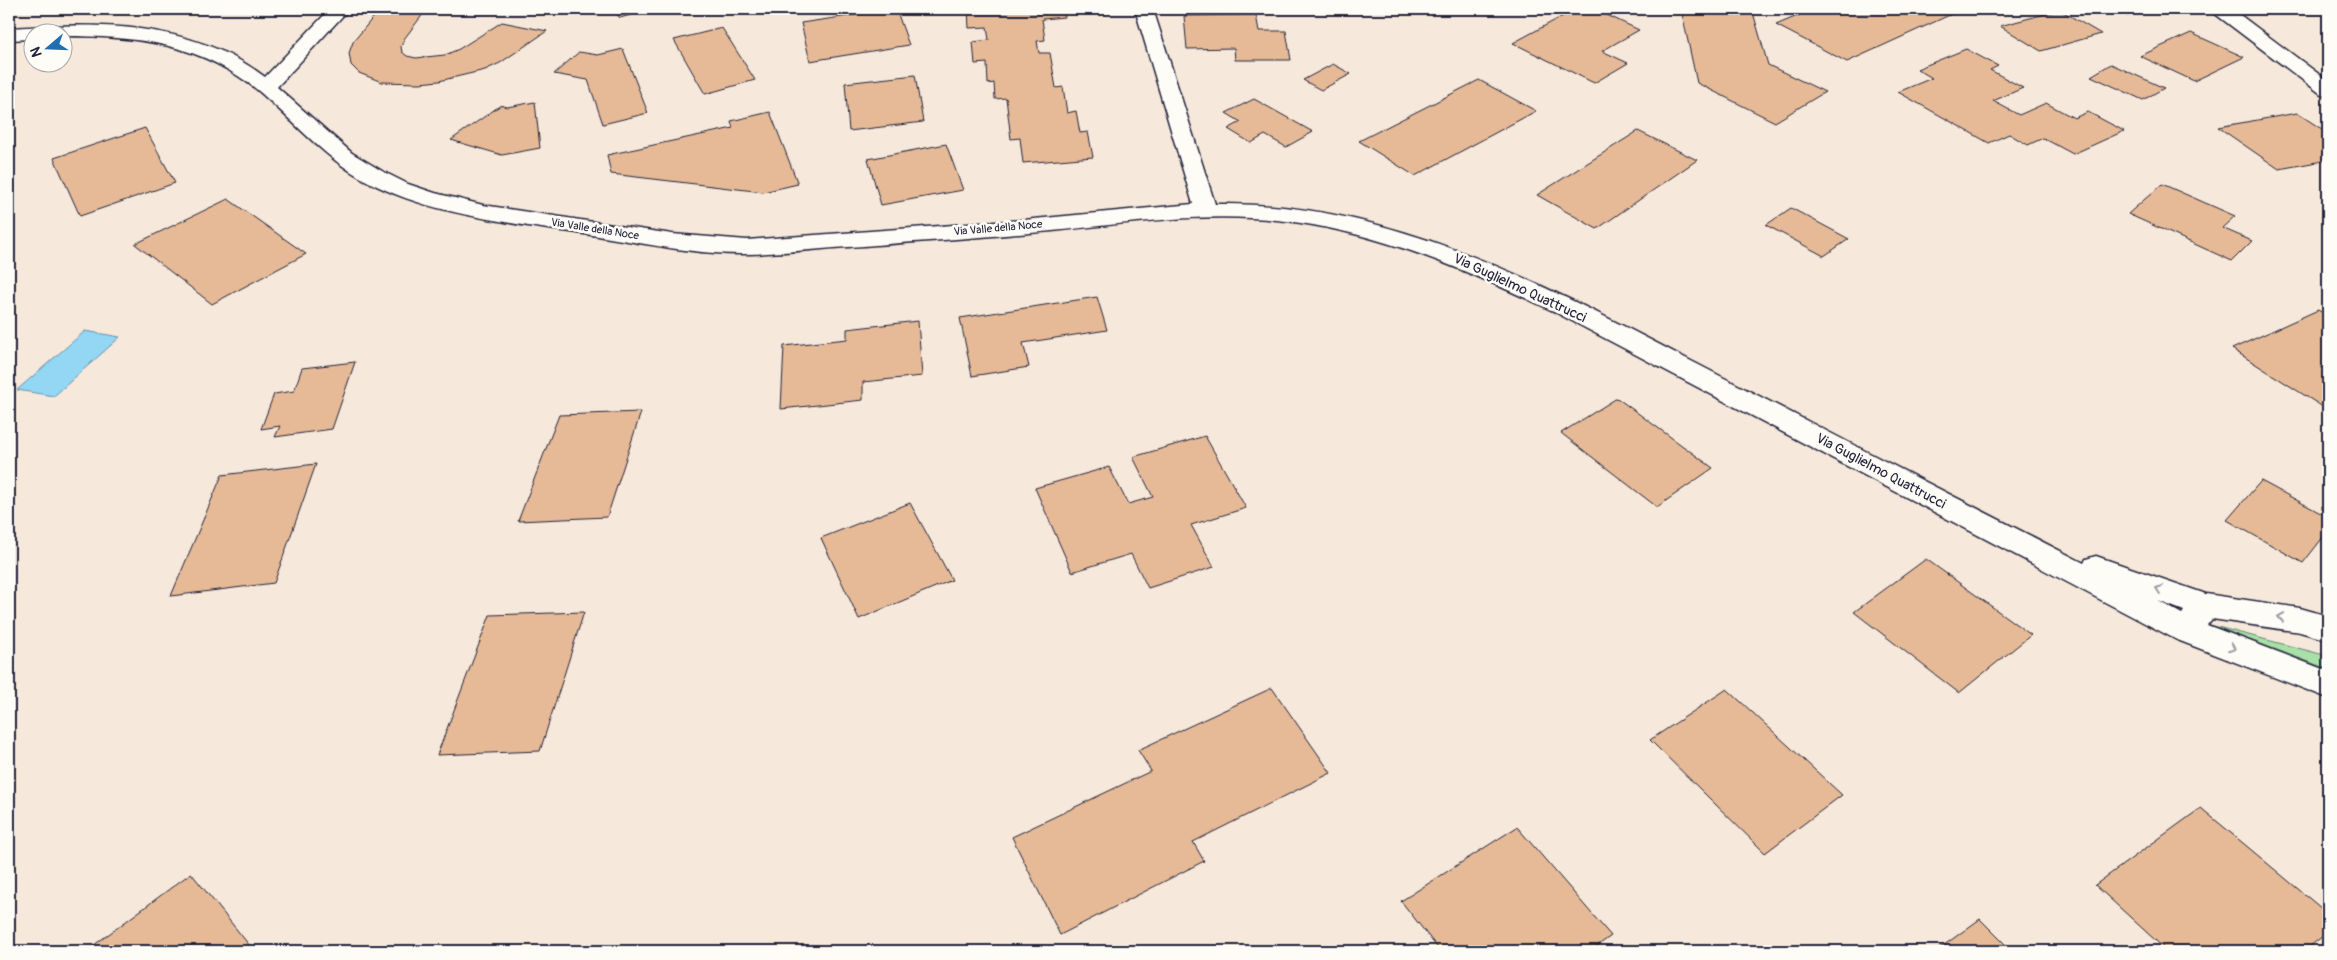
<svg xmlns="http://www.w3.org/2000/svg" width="2337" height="960" viewBox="0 0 2337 960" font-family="Pangolin,sans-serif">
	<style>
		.green { fill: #a7e1a7; stroke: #648271 }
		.water { fill: #93d7f5; stroke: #668fab }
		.building { fill: #e6ba96; stroke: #22223b }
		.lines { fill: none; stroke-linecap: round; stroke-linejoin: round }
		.minor-casing { stroke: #22223b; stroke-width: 3 }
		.minor { fill: #fdfcf7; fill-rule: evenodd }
		.oneway { stroke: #9a9aa2 }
		.labels { text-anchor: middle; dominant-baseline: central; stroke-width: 5; stroke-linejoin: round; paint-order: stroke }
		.far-street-label { font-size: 11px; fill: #22223b; stroke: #fdfcf7 }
		.street-label { font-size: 14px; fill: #22223b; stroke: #fdfcf7 }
	</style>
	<rect width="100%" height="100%" fill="#f6e8da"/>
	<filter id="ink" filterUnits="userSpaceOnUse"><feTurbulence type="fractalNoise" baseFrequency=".02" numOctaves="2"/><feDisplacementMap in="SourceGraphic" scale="10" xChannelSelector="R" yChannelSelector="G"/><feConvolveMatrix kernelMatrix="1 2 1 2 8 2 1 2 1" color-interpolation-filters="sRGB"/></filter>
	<g filter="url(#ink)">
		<!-- green -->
		<polygon class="green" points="2210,625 2328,656 2328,670 2317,665"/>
		<!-- water -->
		<polygon class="water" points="85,331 120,337 54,396 17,390"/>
		<!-- building -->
		<g class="building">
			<polygon points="380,9 427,9 404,39 401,47 402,52 407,56 416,58 445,55 459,49 502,22 547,31 500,63 485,70 439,81 420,83 382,82 359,73 351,65 349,53 353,42"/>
			<polygon points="612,9 652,9 620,18"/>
			<polygon points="896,9 909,45 810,61 801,23"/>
			<polygon points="968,9 1063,9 1065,17 1042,19 1045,40 1037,41 1039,53 1050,53 1056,88 1063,87 1067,113 1076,111 1080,133 1088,132 1093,157 1023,163 1020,138 1011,139 1006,98 995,99 994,83 988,84 987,63 975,64 973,42 989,40 987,27 969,28"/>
			<polygon points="1576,9 1594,9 1639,30 1602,51 1628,63 1594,83 1513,43"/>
			<polygon points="1681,9 1752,9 1768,65 1825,92 1775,122 1697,83"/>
			<polygon points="1814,9 1950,9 1954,13 1847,62 1776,25"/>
			<polygon points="2115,9 2156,9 2127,16"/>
			<polygon points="2060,10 2101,34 2041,51 2000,26"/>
			<polygon points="1256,15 1259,31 1286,31 1291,60 1235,60 1234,48 1187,49 1184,16"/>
			<polygon points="722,28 755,80 705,94 674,40"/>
			<polygon points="2191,33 2244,57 2194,81 2140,56"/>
			<polygon points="623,49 648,113 603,124 588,80 554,74 579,52 598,55"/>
			<polygon points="1966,49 1998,66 1990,70 2023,88 1993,101 2019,115 2046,103 2074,118 2088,112 2124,131 2073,154 2043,138 2028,145 2009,134 1989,143 1898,92 1932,78 1917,69"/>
			<polygon points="1333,64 1351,74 1321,90 1303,80"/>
			<polygon points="2111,64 2164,88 2143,100 2091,76"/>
			<polygon points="915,75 923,122 849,131 845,83"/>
			<polygon points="1479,80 1536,111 1415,176 1359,141"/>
			<polygon points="1254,99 1313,132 1286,147 1265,135 1251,143 1228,129 1241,122 1226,113"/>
			<polygon points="535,102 540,148 502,155 451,140 501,105 507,107"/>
			<polygon points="770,112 798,184 763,192 611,174 607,155 733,128 731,121"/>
			<polygon points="2297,113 2328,133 2328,160 2279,169 2218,127"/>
			<polygon points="145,128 175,183 80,216 54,158"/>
			<polygon points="1638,131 1697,160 1597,229 1537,195"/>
			<polygon points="946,144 963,190 881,205 868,159"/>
			<polygon points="2162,184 2235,216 2222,228 2252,241 2232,261 2128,214"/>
			<polygon points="228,199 306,254 212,304 135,244"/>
			<polygon points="1791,208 1849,239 1824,256 1766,225"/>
			<polygon points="1097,297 1107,330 1023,343 1029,367 972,376 960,318"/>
			<polygon points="2318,310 2328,316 2328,408 2326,409 2232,349"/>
			<polygon points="918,321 922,376 863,382 863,400 781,409 784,346 847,339 847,329"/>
			<polygon points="355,362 332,429 275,437 280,426 261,429 274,394 294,391 302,368"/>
			<polygon points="1617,398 1713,468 1657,507 1561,433"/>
			<polygon points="641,412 607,517 518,521 559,415"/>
			<polygon points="1205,436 1246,508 1191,525 1214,567 1148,588 1131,554 1072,572 1035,488 1109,467 1128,504 1153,497 1133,457"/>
			<polygon points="316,464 274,583 171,596 222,475"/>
			<polygon points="2261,481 2328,517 2328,531 2303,563 2227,520"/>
			<polygon points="910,503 952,580 859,619 821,538"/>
			<polygon points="1926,559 2031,635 1959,693 1854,612"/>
			<polygon points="584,612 540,751 437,755 490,615"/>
			<polygon points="1272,688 1331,773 1193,842 1204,861 1060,935 1012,837 1151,771 1138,750"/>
			<polygon points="1727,689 1842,795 1765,853 1650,740"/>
			<polygon points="2201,808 2328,914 2328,932 2304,951 2167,951 2095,885"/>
			<polygon points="1517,827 1611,936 1590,951 1440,951 1401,901"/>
			<polygon points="191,873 254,951 86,951"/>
			<polygon points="1980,919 2012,951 1936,951"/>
		</g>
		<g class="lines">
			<defs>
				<g id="minor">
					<path d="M 330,9 L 349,9 L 277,87 L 352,153 L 382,171 L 408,184 L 435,193 L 483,205 L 672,234 L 747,240 L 1023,220 L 1193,204 L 1135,9 L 1153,9 L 1215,204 C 1402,200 1571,300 1732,382 C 1849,443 1966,503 2084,563 L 2086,559 L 2096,556 L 2206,594 L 2300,608 L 2328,616 L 2328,640 L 2300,632 L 2212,619 L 2207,625 L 2328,671 L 2328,698 L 2175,639 L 1553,311 C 1471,272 1386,235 1294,222 C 1213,210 1132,223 1052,231 C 989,237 926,241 864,246 C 825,248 785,253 746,254 C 697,255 647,244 598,236 C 567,231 536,228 505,222 C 452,213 396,201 350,171 C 317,149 291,119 261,93 C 202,43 137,36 62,36 L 62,32 L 32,32 L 32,39 L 9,40 L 9,28 C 97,23 190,20 265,77 ZM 2158,601 L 2184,611 L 2182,614 Z"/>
					<polygon points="2212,9 2232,9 2328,81 2328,96 2321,94 2214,13"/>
				</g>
			</defs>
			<!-- minor casing -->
			<use href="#minor" class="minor-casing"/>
			<!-- minor -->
			<use href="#minor" class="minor"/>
		</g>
		<!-- one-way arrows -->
		<defs><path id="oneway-chevron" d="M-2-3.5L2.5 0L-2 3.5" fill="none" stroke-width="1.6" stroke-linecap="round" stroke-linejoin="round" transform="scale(1.25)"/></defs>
		<g class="oneway">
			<use href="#oneway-chevron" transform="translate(2159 589) rotate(-160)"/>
			<use href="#oneway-chevron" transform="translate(2281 617) rotate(-171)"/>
			<use href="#oneway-chevron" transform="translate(2232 648) rotate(21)"/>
		</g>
	</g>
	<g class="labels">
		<!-- far-street labels -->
		<g class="far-street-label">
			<text transform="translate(998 228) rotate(-5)">Via Valle della Noce</text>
			<text transform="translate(595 229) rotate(9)">Via Valle della Noce</text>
		</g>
		<!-- street labels -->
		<g class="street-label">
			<text transform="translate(1520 288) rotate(25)">Via Guglielmo Quattrucci</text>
			<text transform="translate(1881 471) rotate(28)">Via Guglielmo Quattrucci</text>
		</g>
	</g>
	<!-- margin -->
	<rect width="2337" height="960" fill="none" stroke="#fdfcf7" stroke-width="30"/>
	<rect x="15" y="15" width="2307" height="930" fill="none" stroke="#22223b" stroke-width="2" filter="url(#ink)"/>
	<!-- north arrow -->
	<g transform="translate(48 48) rotate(251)"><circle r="24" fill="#fdfcf7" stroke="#a5a5ac"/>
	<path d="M0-4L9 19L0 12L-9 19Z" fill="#1f6fb2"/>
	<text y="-8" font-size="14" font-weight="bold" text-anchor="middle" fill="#22223b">N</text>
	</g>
</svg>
